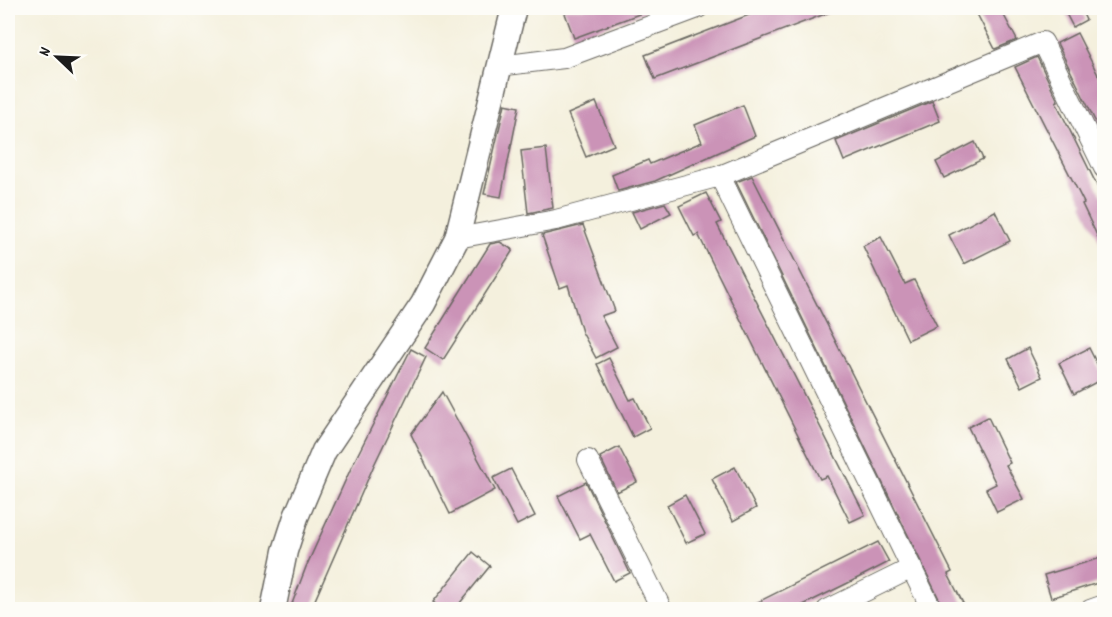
<svg xmlns="http://www.w3.org/2000/svg" width="1112" height="617" viewBox="0 0 1112 617" font-family="Dekko,sans-serif">
	<style>
		.building { fill: #cb93b7 }
		.lines { fill: none; stroke-linecap: round; stroke-linejoin: round }
		.minor-casing { stroke: #686660; stroke-width: 22 }
		.tertiary-casing { stroke: #686660; stroke-width: 27 }
		.minor { stroke: #fff; stroke-width: 20 }
		.tertiary { stroke: #fff; stroke-width: 24 }
	</style>
	<rect width="100%" height="100%" fill="#fdfcf7"/>
	<filter id="ink" filterUnits="userSpaceOnUse"><feTurbulence type="fractalNoise" baseFrequency=".0167" numOctaves="2"/><feDisplacementMap in="SourceGraphic" scale="12" xChannelSelector="R" yChannelSelector="G"/><feConvolveMatrix kernelMatrix="1 2 1 2 8 2 1 2 1" color-interpolation-filters="sRGB"/></filter>
	<filter id="wash" filterUnits="userSpaceOnUse"><feTurbulence type="fractalNoise" baseFrequency=".008" numOctaves="4" result="noise"/><feDisplacementMap in="SourceGraphic" scale="24" xChannelSelector="R" yChannelSelector="G"/><feGaussianBlur stdDeviation="1.35" result="paint"/><feColorMatrix in="noise" values="0 0 0 0 0 0 0 0 0 0 0 0 0 0 0 0 0 1.4 0 .05"/><feComposite in="paint" operator="in"/></filter>
	<g filter="url(#wash)">
		<rect width="100%" height="100%" fill="#f4f0dd"/>
		<g id="blocks">
			<!-- building -->
			<g class="building">
				<polygon points="563,8 652,8 653,9 574,38"/>
				<polygon points="767,8 838,9 655,79 645,55"/>
				<polygon points="974,8 1000,8 1017,40 995,49"/>
				<polygon points="1063,8 1080,8 1086,20 1073,27"/>
				<polygon points="1077,33 1104,87 1104,139 1057,43"/>
				<polygon points="1037,57 1058,101 1056,102 1104,200 1104,250 1082,204 1084,203 1015,67"/>
				<polygon points="932,101 940,121 844,161 836,141"/>
				<polygon points="596,102 614,145 586,157 568,114"/>
				<polygon points="505,104 519,107 501,197 484,194"/>
				<polygon points="743,105 755,136 655,181 618,191 612,175 648,160 650,164 702,142 695,125"/>
				<polygon points="975,142 983,159 944,178 936,162"/>
				<polygon points="546,148 553,208 528,213 521,151"/>
				<polygon points="752,176 952,572 948,574 966,609 944,609 736,182"/>
				<polygon points="706,193 721,222 717,224 865,515 850,522 827,476 820,479 698,234 694,236 679,206"/>
				<polygon points="665,203 671,213 640,229 632,212"/>
				<polygon points="995,211 1010,241 964,264 949,235"/>
				<polygon points="583,225 615,311 601,316 617,347 596,358 582,332 568,285 560,288 542,235"/>
				<polygon points="881,237 905,284 914,280 937,326 908,340 863,246"/>
				<polygon points="500,242 513,250 443,360 425,348 490,244"/>
				<polygon points="1028,348 1042,377 1022,387 1008,359"/>
				<polygon points="1089,348 1104,378 1074,394 1059,363"/>
				<polygon points="411,349 426,357 374,465 311,609 290,609 306,567 352,466"/>
				<polygon points="609,358 630,400 635,398 650,428 633,437 597,364"/>
				<polygon points="442,392 495,490 450,514 411,434"/>
				<polygon points="988,417 1010,463 1006,465 1024,499 997,512 986,489 996,484 968,427"/>
				<polygon points="619,447 637,482 617,492 600,457"/>
				<polygon points="735,467 756,508 733,521 712,479"/>
				<polygon points="511,469 535,516 517,525 493,478"/>
				<polygon points="586,482 630,573 614,581 590,534 580,539 558,496"/>
				<polygon points="685,495 705,534 686,543 667,505"/>
				<polygon points="878,542 889,562 848,583 795,609 744,609"/>
				<polygon points="473,552 490,566 455,609 442,609 433,602"/>
				<polygon points="1104,557 1104,581 1051,598 1044,575"/>
			</g>
		</g>
	</g>
	<g filter="url(#ink)">
		<use href="#blocks" fill-opacity="0" stroke="#686660" stroke-width="1.5"/>
		<g class="lines">
			<defs>
				<g id="minor">
					<polyline points="499,66 564,58 698,8"/>
					<polyline points="720,176 932,610"/>
					<polyline points="457,238 556,220 720,176 1043,42 1104,168"/>
					<polyline points="588,460 662,610"/>
					<polyline points="827,610 912,568"/>
					<polyline points="1090,610 1104,605"/>
				</g>
				<polyline id="tertiary" points="273,610 285,551 296,517 324,451 423,304 457,238 514,8"/>
			</defs>
			<!-- minor casing -->
			<use href="#minor" class="minor-casing"/>
			<!-- tertiary casing -->
			<use href="#tertiary" class="tertiary-casing"/>
			<!-- minor -->
			<use href="#minor" class="minor"/>
			<!-- tertiary -->
			<use href="#tertiary" class="tertiary"/>
		</g>
	</g>
	<!-- margin -->
	<rect width="1112" height="617" fill="none" stroke="#fdfcf7" stroke-width="30"/>
	<!-- north arrow -->
	<g transform="translate(57 57) rotate(293)" stroke="#fdfcf7" stroke-width="4.5" paint-order="stroke">
	<path d="M0-4.5L10 22L0 15L-10 22Z" fill="#1c1c1c"/>
	<text y="-9" font-size="16" font-weight="bold" text-anchor="middle" fill="#1c1c1c">N</text>
	</g>
</svg>
